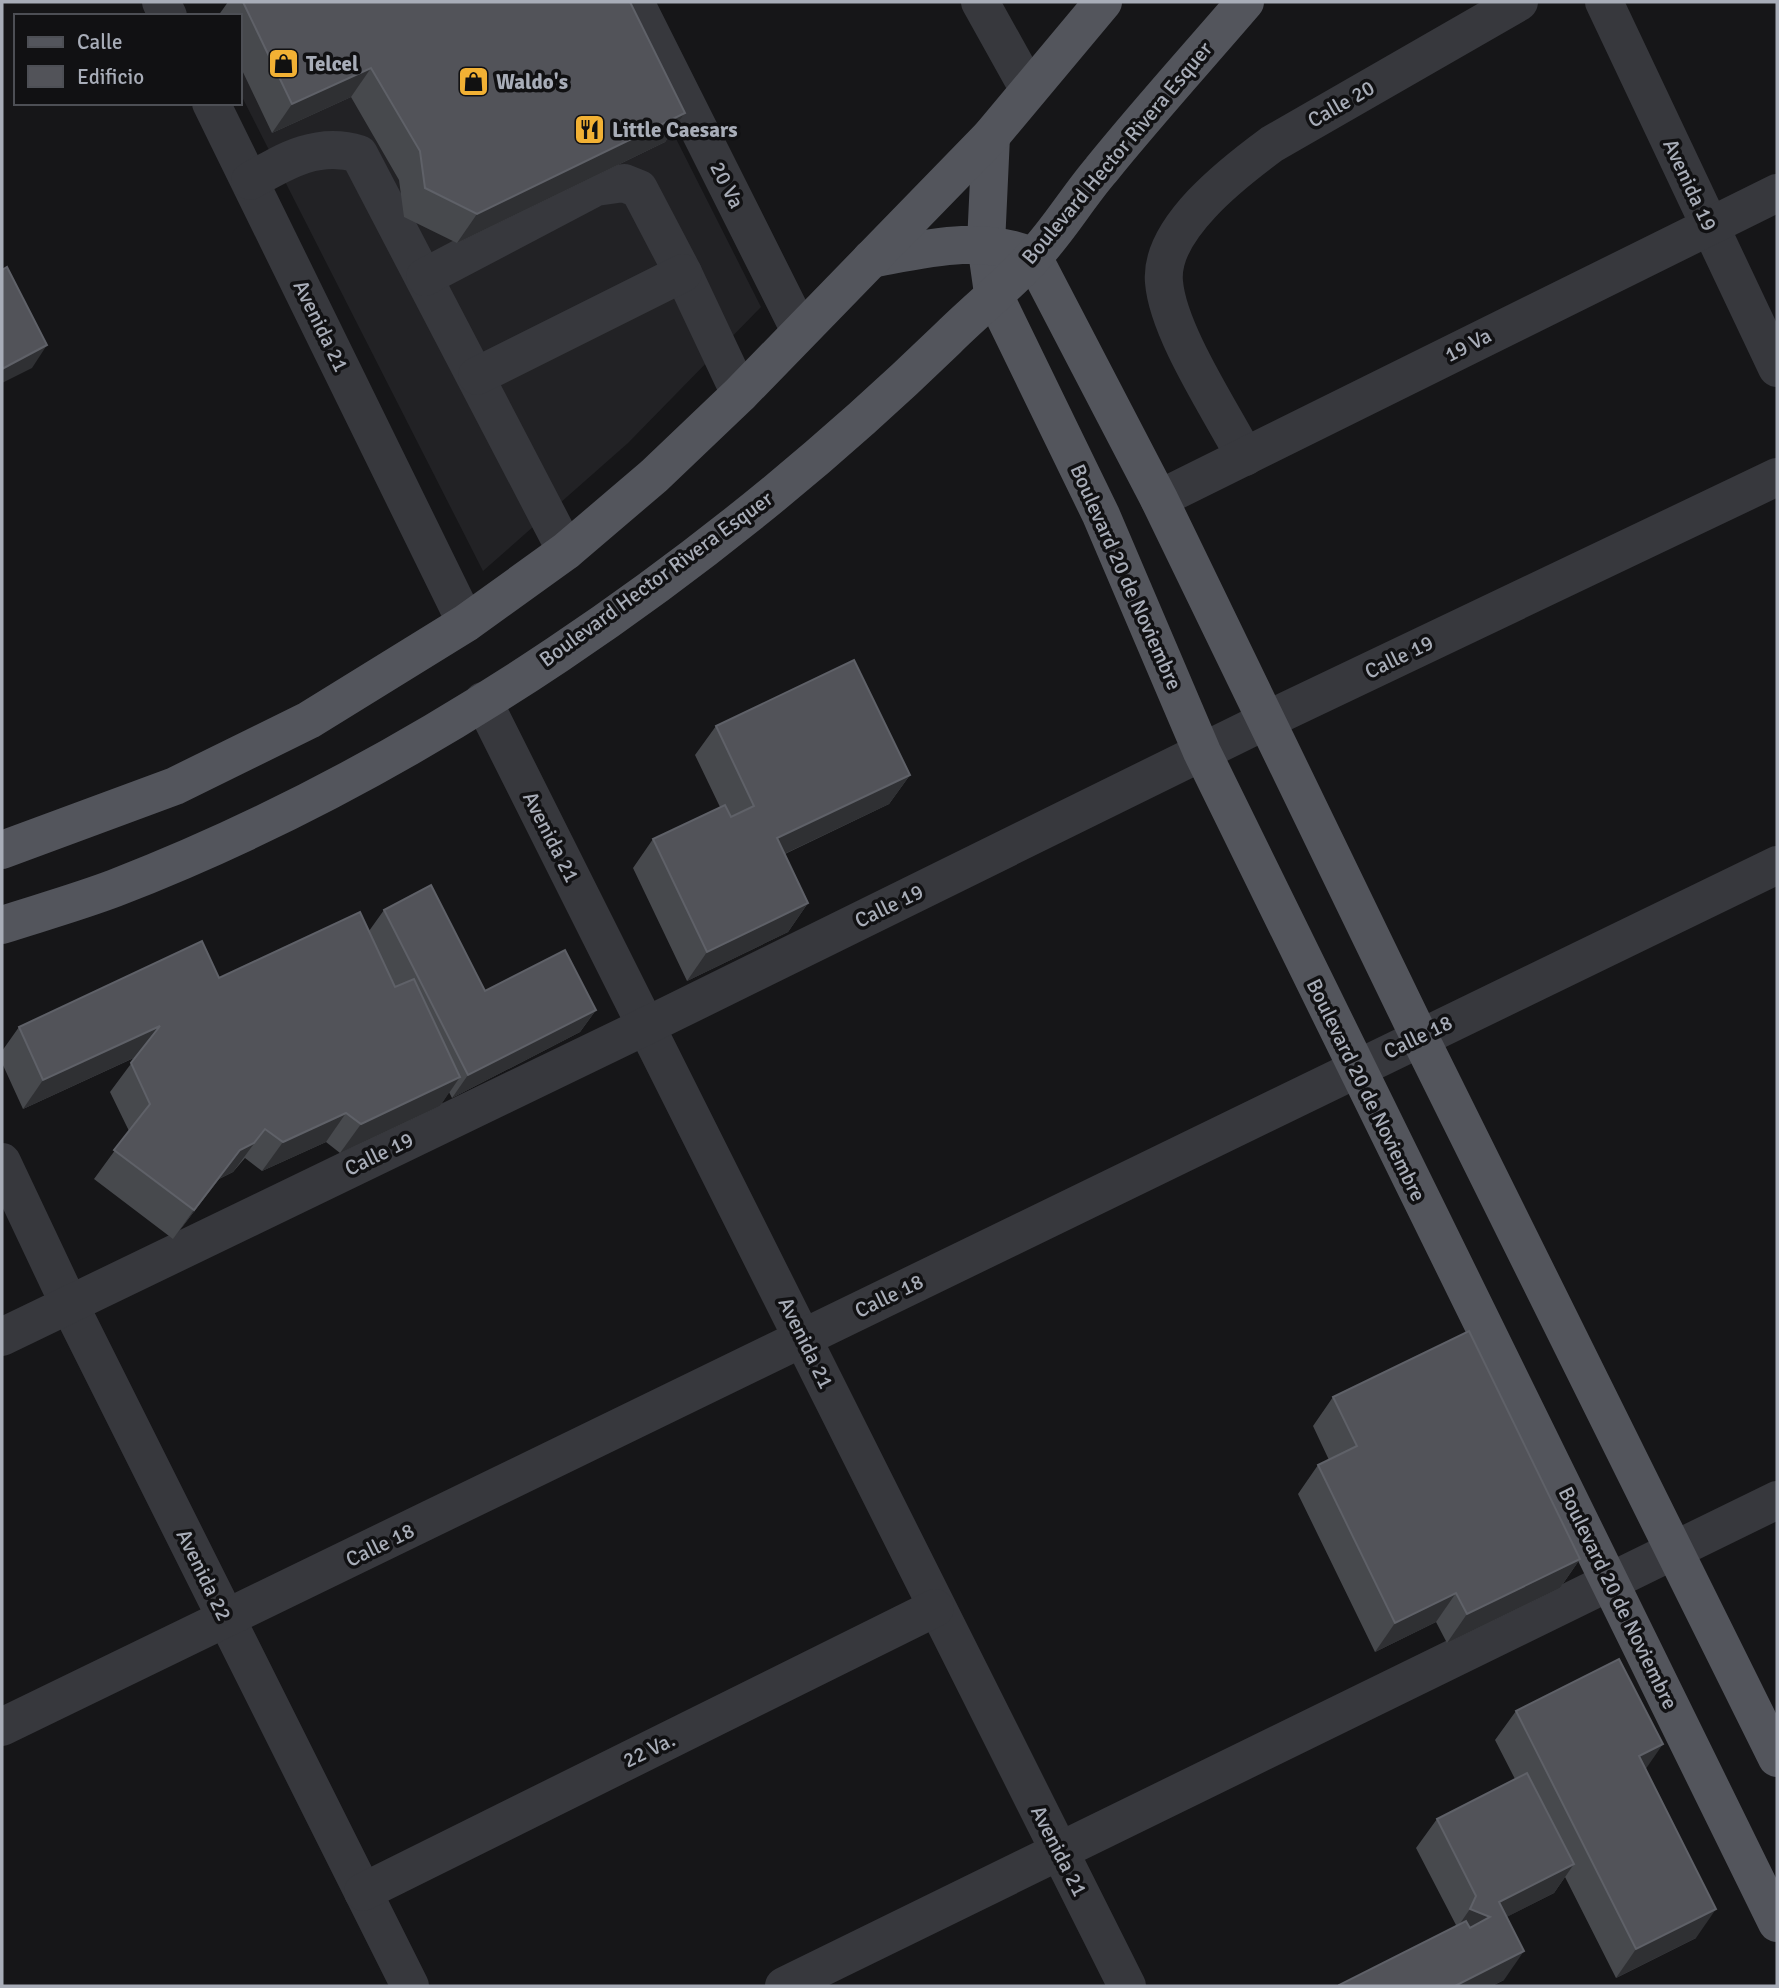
<svg xmlns="http://www.w3.org/2000/svg" width="1779" height="1988" viewBox="0 0 1779 1988" font-family="Signika,sans-serif">
	<style>
		.built { fill: #222225 }
		.lines { fill: none; stroke-linecap: round; stroke-linejoin: round }
		.minor { stroke: #37383d; stroke-width: 38 }
		.major { stroke: #53555c; stroke-width: 38 }
		.wall { fill: #47494d }
		.shaded-wall { fill: #2f3033 }
		.building { fill: #525359; stroke: #5f6168; stroke-width: 2 }
		.labels { text-anchor: middle; dominant-baseline: central; stroke-width: 7; stroke-linejoin: round; paint-order: stroke }
		.poi-label { font-size: 21px; font-weight: bold; fill: #a8adb8; stroke: #111113; text-anchor: start }
		.street-label { font-size: 21px; fill: #a8adb8; stroke: #111113 }
	</style>
	<rect width="100%" height="100%" fill="#161618"/>
	<!-- built -->
	<polygon class="built" points="245,2 607,2 761,307 628,443 483,571 240,93 240,16 216,16"/>
	<g class="lines">
		<!-- minor -->
		<g class="minor">
			<polyline points="161,2 168,16"/>
			<polyline points="635,2 800,331"/>
			<polyline points="980,2 1029,90"/>
			<polyline points="1604,2 1777,368"/>
			<polyline points="211,103 466,623"/>
			<path d="M 250,181 C 285,161 318,141 359,154 L 566,551"/>
			<polyline points="425,277 596,187 624,183 639,189 683,273 740,394"/>
			<polyline points="477,376 683,273"/>
			<path d="M 1245,457 C 1221,411 1168,332 1164,282 C 1159,229 1234,172 1272,144 L 1519,2"/>
			<polyline points="1159,499 1777,193"/>
			<polyline points="483,701 1127,1986"/>
			<polyline points="2,1162 69,1304 410,1986"/>
			<polyline points="2,1337 646,1026 1265,721 1777,477"/>
			<polyline points="2,1727 1777,865"/>
			<polyline points="363,1892 935,1608"/>
			<polyline points="784,1986 1777,1500"/>
		</g>
		<!-- major -->
		<g class="major">
			<polyline points="991,136 986,244 993,293 1101,515 1202,752 1777,1923"/>
			<path d="M 871,259 C 925,249 982,234 1033,257 L 1159,499 L 1419,1036 L 1777,1758"/>
			<polyline points="2,850 175,786 309,720 466,623 566,551 654,476 740,394 991,136 1103,2"/>
			<path d="M 2,925 C 39,913 78,902 115,888 C 420,770 713,566 947,339 C 975,311 1007,286 1033,257 C 1058,231 1077,198 1101,170 C 1147,113 1197,58 1245,2"/>
		</g>
	</g>
	<!-- wall -->
	<g class="wall">
		<polygon points="228,2 630,2 685,113 665,142 457,243 404,217 399,180 351,97 272,133 240,66 240,16 218,16"/>
		<polygon points="716,726 910,775 889,804 785,854 808,903 788,932 687,981 633,868 653,839 720,807 695,755"/>
		<polygon points="384,910 485,991 596,1010 580,1032 452,1098 449,1092 440,1106 340,1153 326,1142 262,1171 245,1158 233,1172 219,1179 173,1239 94,1179 129,1131 110,1092 136,1057 23,1109 2,1063 2,1051 19,1027 219,978 369,931"/>
		<polygon points="1333,1397 1580,1559 1560,1588 1447,1643 1436,1622 1375,1652 1298,1494 1318,1465 1329,1460 1313,1426"/>
		<polygon points="1516,1711 1645,1769 1696,1938 1616,1978 1565,1877 1554,1893 1506,1917 1504,1980 1492,1986 1338,1986 1455,1927 1456,1925 1416,1848 1437,1819 1515,1779 1495,1740"/>
	</g>
	<!-- shaded-wall -->
	<g class="shaded-wall">
		<polygon points="371,68 351,97 272,133 292,104"/>
		<polygon points="685,113 665,142 457,243 477,214"/>
		<polygon points="47,345 32,368 2,383 2,369"/>
		<polygon points="910,775 889,804 757,867 777,838"/>
		<polygon points="808,903 788,932 687,981 707,952"/>
		<polygon points="596,1010 580,1032 452,1098 468,1075"/>
		<polygon points="160,1026 140,1055 23,1109 43,1080"/>
		<polygon points="460,1077 440,1106 340,1153 361,1124"/>
		<polygon points="346,1113 326,1142 262,1171 283,1142"/>
		<polygon points="265,1129 233,1172 219,1179 173,1239 194,1210 240,1150"/>
		<polygon points="1580,1559 1560,1588 1447,1643 1467,1614"/>
		<polygon points="1456,1593 1436,1622 1375,1652 1395,1623"/>
		<polygon points="1663,1744 1643,1773 1639,1756"/>
		<polygon points="1574,1864 1554,1893 1481,1930 1450,1938 1470,1909 1499,1902"/>
		<polygon points="1716,1909 1696,1938 1616,1978 1636,1949"/>
		<polygon points="1524,1951 1504,1980 1492,1986 1455,1986"/>
	</g>
	<!-- building -->
	<g class="building">
		<polygon points="243,2 630,2 685,113 477,214 425,188 420,151 371,68 292,104"/>
		<polygon points="7,267 47,345 2,369 2,270"/>
		<polygon points="854,660 910,775 777,838 808,903 707,952 653,839 725,805 731,817 754,806 716,726"/>
		<polygon points="431,885 485,991 565,950 596,1010 468,1075 384,910"/>
		<polygon points="360,912 395,987 414,979 460,1077 361,1124 346,1113 283,1142 265,1129 254,1143 240,1150 194,1210 114,1150 150,1104 131,1063 160,1026 43,1080 19,1027 202,941 219,978"/>
		<polygon points="1469,1331 1580,1559 1467,1614 1456,1593 1395,1623 1318,1465 1357,1446 1333,1397"/>
		<polygon points="1619,1659 1663,1744 1639,1756 1716,1909 1636,1949 1516,1711"/>
		<polygon points="1527,1773 1574,1864 1499,1902 1524,1951 1455,1986 1339,1986 1339,1985 1466,1921 1470,1928 1490,1917 1470,1909 1476,1896 1437,1819"/>
	</g>
	<!-- icons -->
	<defs>
		<symbol id="shop-square" viewBox="-11 -11 22 22"><rect x="-9" y="-9" width="18" height="18" rx="4" fill="#f2b134" stroke="#111113"/><path d="M-5-2.5h2.3a2.7 3.5 0 0 1 5.4 0H5L5.5 6h-11ZM-1.5-2.5h3a1.5 2.3 0 0 0-3 0Z" fill="#111"/></symbol>
		<symbol id="restaurant-square" viewBox="-11 -11 22 22"><rect x="-9" y="-9" width="18" height="18" rx="4" fill="#f2b134" stroke="#111113"/><path d="M-5-6h1v4h1v-4h1v4h1v-4h1v5L-1.5 .5V6h-2V.5L-5-1ZM5-6V6H3V1.5H1.5Q1.5-4 5-6Z" fill="#111"/></symbol>
	</defs>
	<g fill-rule="evenodd">
		<use href="#shop-square" x="266" y="46" width="35" height="35"/>
		<use href="#shop-square" x="456" y="64" width="35" height="35"/>
		<use href="#restaurant-square" x="572" y="112" width="35" height="35"/>
	</g>
	<g class="labels">
		<!-- poi labels -->
		<g class="poi-label">
			<text x="306" y="64">Telcel</text>
			<text x="496" y="82">Waldo's</text>
			<text x="612" y="130">Little Caesars</text>
		</g>
		<!-- street labels -->
		<g class="street-label">
			<text transform="translate(1341 104) rotate(-30)">Calle 20</text>
			<text transform="translate(1117 153) rotate(-50)">Boulevard Hector Rivera Esquer</text>
			<text transform="translate(727 185) rotate(63)">20 Va</text>
			<text transform="translate(1690 185) rotate(65)">Avenida 19</text>
			<text transform="translate(321 326) rotate(64)">Avenida 21</text>
			<text transform="translate(1468 345) rotate(-27)">19 Va</text>
			<text transform="translate(1126 577) rotate(66)">Boulevard 20 de Noviembre</text>
			<text transform="translate(656 579) rotate(-36)">Boulevard Hector Rivera Esquer</text>
			<text transform="translate(1399 657) rotate(-26)">Calle 19</text>
			<text transform="translate(551 837) rotate(63)">Avenida 21</text>
			<text transform="translate(889 906) rotate(-26)">Calle 19</text>
			<text transform="translate(1418 1037) rotate(-26)">Calle 18</text>
			<text transform="translate(1366 1090) rotate(64)">Boulevard 20 de Noviembre</text>
			<text transform="translate(379 1154) rotate(-26)">Calle 19</text>
			<text transform="translate(889 1296) rotate(-26)">Calle 18</text>
			<text transform="translate(806 1343) rotate(64)">Avenida 21</text>
			<text transform="translate(380 1545) rotate(-26)">Calle 18</text>
			<text transform="translate(204 1575) rotate(64)">Avenida 22</text>
			<text transform="translate(1618 1598) rotate(64)">Boulevard 20 de Noviembre</text>
			<text transform="translate(649 1750) rotate(-26)">22 Va.</text>
			<text transform="translate(1059 1851) rotate(63)">Avenida 21</text>
		</g>
	</g>
	<!-- border -->
	<rect width="1779" height="1988" fill="none" stroke="#a8adb8" stroke-width="7"/>
	<!-- legend -->
	<rect x="14" y="14" width="228" height="91" fill="#111113" stroke="#4d4f55" stroke-width="2"/>
	<rect x="28" y="37" width="35" height="10" fill="#53555c" stroke="#4d4f55" stroke-width="2"/>
	<text x="77" y="49" font-size="21" fill="#a8adb8">Calle</text>
	<rect x="28" y="66" width="35" height="21" fill="#525359" stroke="#4d4f55" stroke-width="2"/>
	<text x="77" y="84" font-size="21" fill="#a8adb8">Edificio</text>
</svg>
